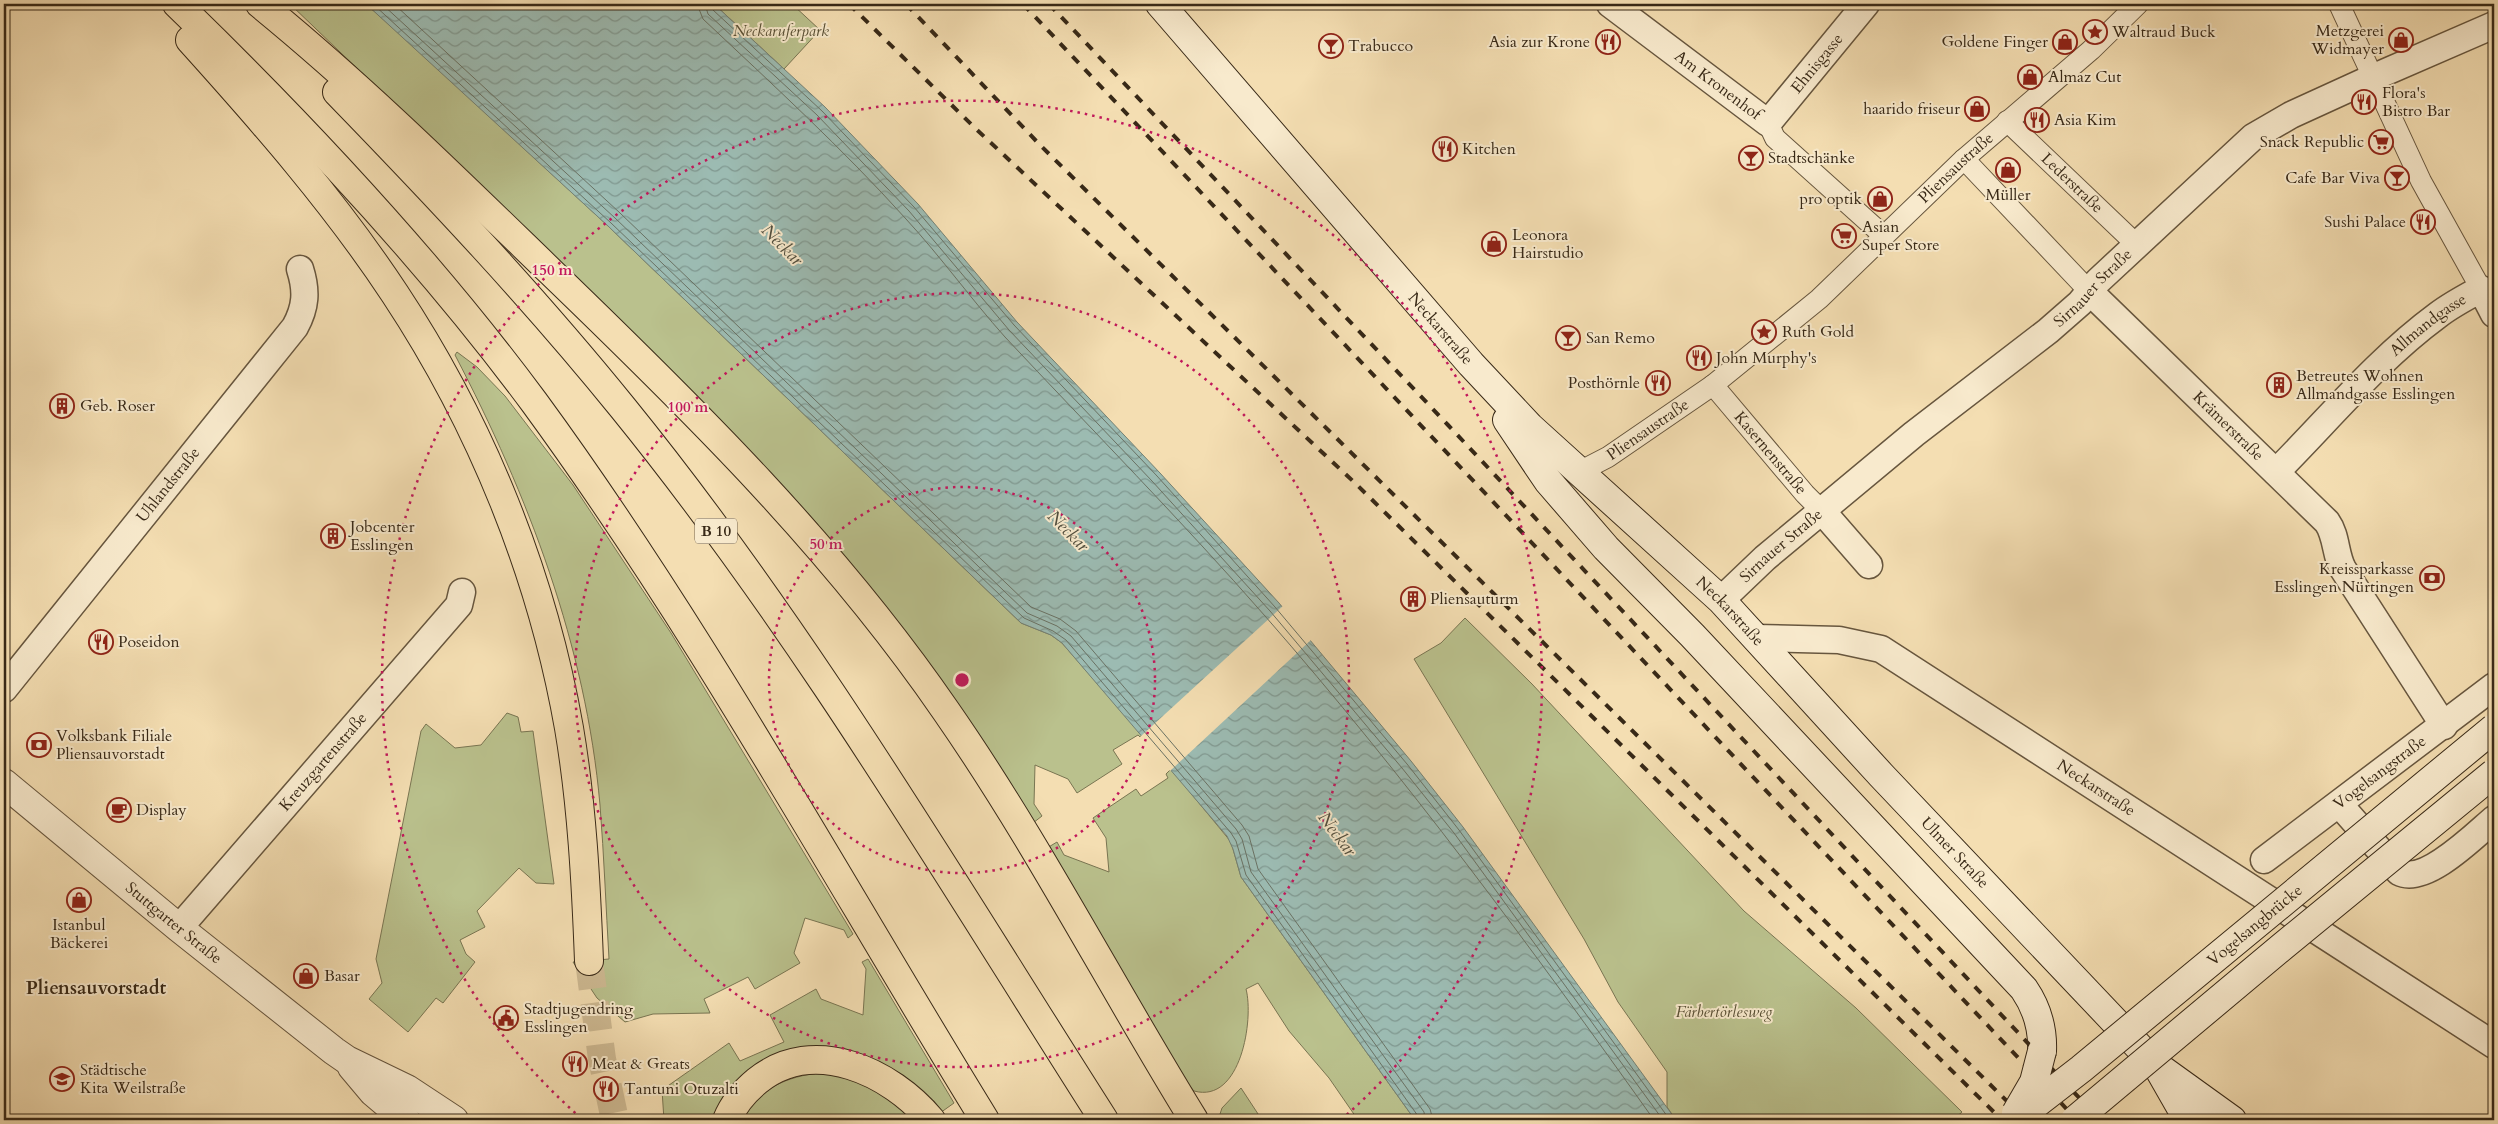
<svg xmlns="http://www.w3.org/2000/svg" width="2498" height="1124" viewBox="0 0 2498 1124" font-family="Cardo,serif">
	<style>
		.green { fill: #bac18d; stroke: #797552 }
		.water { fill: url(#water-waves); stroke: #748174 }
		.pier { fill: #f4deb2 }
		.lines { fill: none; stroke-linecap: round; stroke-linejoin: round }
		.shore { stroke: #6a7264; stroke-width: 1 }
		.trunk-tunnel { stroke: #ceba93; stroke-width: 28; stroke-dasharray: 28 14; stroke-linecap: butt }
		.pedestrian-casing { stroke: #67563e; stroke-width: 22 }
		.minor-casing { stroke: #67563e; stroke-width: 29 }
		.tertiary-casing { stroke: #67563e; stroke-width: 30 }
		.secondary-casing { stroke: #382917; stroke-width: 30 }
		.trunk-casing { stroke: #382917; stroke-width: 30 }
		.pedestrian { stroke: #f8eacd; stroke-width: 20 }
		.minor { stroke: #f8eacd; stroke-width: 26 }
		.tertiary { stroke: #f8eacd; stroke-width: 28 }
		.secondary { stroke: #f8eacd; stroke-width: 28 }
		.trunk { stroke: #f4deb2; stroke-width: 28 }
		.rail { stroke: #382917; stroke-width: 4; stroke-dasharray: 9 9; stroke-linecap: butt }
		.secondary-bridge-casing { stroke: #382917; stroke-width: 30; stroke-linecap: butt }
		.secondary-bridge { stroke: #f8eacd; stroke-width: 28 }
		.ring { fill: none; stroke: #c2185b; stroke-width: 2.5; stroke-dasharray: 2.5 5 }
		.labels { text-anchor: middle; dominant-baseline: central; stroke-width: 4; stroke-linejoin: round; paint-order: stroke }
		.shield { fill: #f8eacd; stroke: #72634e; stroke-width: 1 }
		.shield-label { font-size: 15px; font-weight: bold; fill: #382917 }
		.park-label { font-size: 16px; font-style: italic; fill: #584f34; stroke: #f8eacd }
		.poi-label { font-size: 16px; fill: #382917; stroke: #f8eacd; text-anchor: start }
		.street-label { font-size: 16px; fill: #382917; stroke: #f8eacd }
		.water-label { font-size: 18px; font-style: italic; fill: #514e3e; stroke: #f8eacd }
		.quarter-label { font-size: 19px; font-weight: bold; fill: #382917; stroke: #f8eacd }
		.centre { fill: #c2185b; stroke: #f8eacd; stroke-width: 2.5 }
		.ring-label { font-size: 15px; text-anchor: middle; font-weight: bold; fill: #c2185b; stroke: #f8eacd; stroke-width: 4; stroke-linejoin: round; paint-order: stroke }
	</style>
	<defs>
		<pattern id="water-waves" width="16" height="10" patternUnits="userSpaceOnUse" patternTransform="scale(1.25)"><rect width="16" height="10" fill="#9cbbb2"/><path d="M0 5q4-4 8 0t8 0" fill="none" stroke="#809890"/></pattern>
	</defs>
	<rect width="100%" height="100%" fill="#f4deb2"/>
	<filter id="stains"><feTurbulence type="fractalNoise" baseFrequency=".004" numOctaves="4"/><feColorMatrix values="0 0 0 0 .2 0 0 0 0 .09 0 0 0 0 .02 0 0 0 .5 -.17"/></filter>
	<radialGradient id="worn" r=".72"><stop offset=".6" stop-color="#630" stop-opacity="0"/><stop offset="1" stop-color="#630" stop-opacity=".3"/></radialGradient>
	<!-- green -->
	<g class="green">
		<polygon points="290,4 366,4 401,35 608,226 1021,623 1051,635 1062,643 1142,735 1140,737 1138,735 1113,750 1122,764 1077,793 1068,779 1035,765 1034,804 1042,816 1033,823 880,600 814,520 734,434 666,365"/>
		<polygon points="714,4 792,4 820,30 784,69"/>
		<path d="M 457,352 L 477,367 L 505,396 L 573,485 L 671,633 L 853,934 L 848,938 L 844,930 L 805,918 L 794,953 L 800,963 L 755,989 L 748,977 L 704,999 L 710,1013 L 653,1014 L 625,1022 L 597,998 L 573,962 L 609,959 C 606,908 604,856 600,805 C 586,646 528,495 455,355 Z"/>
		<polygon points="1465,618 1532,684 1744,911 1856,1008 1962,1112 1953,1120 1676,1120 1667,1107 1667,1072 1618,1002 1584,939 1414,659 1441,643"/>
		<polygon points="507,713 518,717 521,732 533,731 554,884 536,883 519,868 477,911 485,927 460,940 466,954 475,962 443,1003 436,998 408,1032 369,999 382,983 376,959 421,731 426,724 455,748 481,745"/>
		<path d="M 1171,769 L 1231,842 L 1241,877 L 1415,1120 L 1358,1120 L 1329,1078 L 1289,1031 L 1258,983 L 1246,989 C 1254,1019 1241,1104 1194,1091 L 1186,1082 L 1047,848 L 1057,842 L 1064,855 L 1109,872 L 1106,838 L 1093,818 L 1136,789 L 1141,796 L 1168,778 L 1166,774 Z"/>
		<polygon points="868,959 954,1103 940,1113 836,1050 715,1120 664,1120 662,1090 729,1043 740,1061 784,1042 770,1015 816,989 821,999 863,1015 866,969 862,962"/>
		<path d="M 820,1073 L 852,1078 L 883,1093 L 915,1120 L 742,1120 C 757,1089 788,1076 820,1073 Z"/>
		<polygon points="1241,1088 1262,1120 1218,1120 1222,1108"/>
	</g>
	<!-- water -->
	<polygon class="water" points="366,4 714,4 825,107 918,204 1017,322 1160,473 1279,603 1411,761 1463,827 1676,1120 1415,1120 1241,877 1233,849 1227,836 1062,643 1051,635 1021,623 608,226"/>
	<!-- pier -->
	<polygon class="pier" points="1284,605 1312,639 1170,771 1140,737"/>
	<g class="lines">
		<!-- shore -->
		<g class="shore">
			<polyline points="373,4 611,223 1024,618 1053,631 1066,640 1231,833 1236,841 1246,875 1418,1116 1419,1120"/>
			<polyline points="382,4 615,218 1027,613 1057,626 1071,636 1236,829 1242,839 1251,872 1424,1112 1425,1120"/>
			<polyline points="394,4 620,213 1031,607 1060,619 1076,631 1242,825 1249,836 1258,869 1430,1109 1433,1120"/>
			<path d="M 697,4 L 703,19 C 772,84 842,148 906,219 C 941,257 971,299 1005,337 C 1092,430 1181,520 1265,616 C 1405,776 1531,947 1654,1120"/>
			<polyline points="705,4 708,14 817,115 909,211 1009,330 1152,481 1270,611 1402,768 1454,833 1663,1120"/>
			<polyline points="711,4 713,10 822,111 914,207 1014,325 1157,476 1275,607 1407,764 1459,830 1670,1120"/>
		</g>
		<!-- trunk-tunnel -->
		<polyline class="trunk-tunnel" points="589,961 602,1059 615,1120"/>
		<defs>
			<g id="pedestrian">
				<polyline points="2339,4 2421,181 2481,289"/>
				<path id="s1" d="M 2007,121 L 2137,245"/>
				<polyline points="1768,123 1775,138 1884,236"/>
				<polyline points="1964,159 2089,291"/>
				<path id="s2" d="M 1713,385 L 1805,494 L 1822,511"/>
				<path id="s3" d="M 1579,472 L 1608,457 L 1713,385 L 1819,299 L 1964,159 L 2091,50 L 2138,4"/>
			</g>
			<g id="minor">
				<path id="s4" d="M 1610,4 L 1768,123 L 1866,4"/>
				<path id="s5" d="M 2089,291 L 2327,522 C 2337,536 2335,555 2343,569 L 2444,726"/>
				<path id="s6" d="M 2276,472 C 2329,419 2377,360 2438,315 C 2451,305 2466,297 2481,289 L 2494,314"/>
				<polyline points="1822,511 1869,565"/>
				<path id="s7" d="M 1721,600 L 1765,558 L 1914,434 L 2048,331 L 2080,303 L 2098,281 L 2253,137 L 2291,115 L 2372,78 L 2494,25"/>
				<path id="s8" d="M 1756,638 L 1839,640 L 1881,649 L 2494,1045"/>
				<path id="s9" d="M 4,689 L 295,327 C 306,307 307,291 300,269"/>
				<path d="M 2339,804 L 2399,872 C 2425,886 2475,835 2494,819"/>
				<path id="s10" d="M 2264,860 L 2494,686"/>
				<path id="s11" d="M 179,928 L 459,605 L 462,592"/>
			</g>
			<g id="tertiary">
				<path id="s12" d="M 4,783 L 179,928 L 334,1051 L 347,1060 L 407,1089 L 454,1120"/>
				<polyline points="352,1067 373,1092 406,1120"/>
			</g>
			<g id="secondary">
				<path id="s13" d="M 1160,4 L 1471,364 L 1530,427 L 1721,600 L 1881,775 L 2157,1066 L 2232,1120"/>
				<path d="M 1507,420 L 1548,481 L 1606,548 L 1692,635 L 2024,989 C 2037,1008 2043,1028 2042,1051"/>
				<polyline points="2160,1071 2180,1106 2194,1120"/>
			</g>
			<g id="trunk">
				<path d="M 177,4 C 305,128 428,259 534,402 C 701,630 837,880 985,1120"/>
				<path d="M 260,4 C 363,88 457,181 552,273 C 694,410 834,548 946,711 C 1037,842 1110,984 1194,1120"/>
				<path d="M 190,40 C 263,121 335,203 395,294 C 481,424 542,574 569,728 C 582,805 586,883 589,961"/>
				<path d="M 337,92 C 436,194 534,298 623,408 C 804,631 950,879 1104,1120"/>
				<path d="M 727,1120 C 733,1105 745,1091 757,1081 C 814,1035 891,1072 931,1120"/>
			</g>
		</defs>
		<!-- pedestrian casing -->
		<use href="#pedestrian" class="pedestrian-casing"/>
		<!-- minor casing -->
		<use href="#minor" class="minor-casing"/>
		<!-- tertiary casing -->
		<use href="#tertiary" class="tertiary-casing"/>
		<!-- secondary casing -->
		<use href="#secondary" class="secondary-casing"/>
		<!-- trunk casing -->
		<use href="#trunk" class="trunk-casing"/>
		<!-- pedestrian -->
		<use href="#pedestrian" class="pedestrian"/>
		<!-- minor -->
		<use href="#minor" class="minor"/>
		<!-- tertiary -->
		<use href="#tertiary" class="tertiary"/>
		<!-- secondary -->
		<use href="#secondary" class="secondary"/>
		<!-- trunk -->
		<use href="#trunk" class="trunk"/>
		<!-- rail -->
		<g class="rail">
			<polyline points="849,4 975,128 1355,483 2002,1120"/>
			<polyline points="906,4 1040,145 2026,1120"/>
			<polyline points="1023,4 2077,1120"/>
			<polyline points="1049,4 1448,425 2100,1120"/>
		</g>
		<defs>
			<g id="secondary-bridge">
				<polyline points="2016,1113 2034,1082 2042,1051"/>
				<path id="s14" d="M 2015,1120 L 2081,1069 L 2494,728"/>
				<polyline points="2075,1120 2283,946 2494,773"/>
			</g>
		</defs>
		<!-- secondary-bridge casing -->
		<use href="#secondary-bridge" class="secondary-bridge-casing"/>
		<!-- secondary-bridge -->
		<use href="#secondary-bridge" class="secondary-bridge"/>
	</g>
	<!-- distance rings -->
	<g class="ring">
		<circle cx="962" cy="680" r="193"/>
		<circle cx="962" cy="680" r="387"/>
		<path d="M581 1118A580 580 0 1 1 1343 1118"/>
	</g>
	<!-- icons -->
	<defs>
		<symbol id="sight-ring" viewBox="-11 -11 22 22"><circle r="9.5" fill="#f8eacd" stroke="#8f2418" stroke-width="1.5"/><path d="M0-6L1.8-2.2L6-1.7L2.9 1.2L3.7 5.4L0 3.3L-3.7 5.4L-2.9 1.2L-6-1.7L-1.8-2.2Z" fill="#8f2418"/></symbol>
		<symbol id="shop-ring" viewBox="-11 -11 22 22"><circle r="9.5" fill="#f8eacd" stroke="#8f2418" stroke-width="1.5"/><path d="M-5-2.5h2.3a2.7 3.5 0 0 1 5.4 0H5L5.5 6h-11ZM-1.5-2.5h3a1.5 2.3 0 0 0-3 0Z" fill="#8f2418"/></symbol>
		<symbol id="restaurant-ring" viewBox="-11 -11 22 22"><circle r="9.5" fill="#f8eacd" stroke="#8f2418" stroke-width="1.5"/><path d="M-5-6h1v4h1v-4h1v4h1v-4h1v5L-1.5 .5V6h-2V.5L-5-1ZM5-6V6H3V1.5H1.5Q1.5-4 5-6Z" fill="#8f2418"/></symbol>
		<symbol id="bar-ring" viewBox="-11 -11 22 22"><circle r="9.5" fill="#f8eacd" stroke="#8f2418" stroke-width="1.5"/><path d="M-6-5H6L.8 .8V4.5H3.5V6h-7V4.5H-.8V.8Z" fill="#8f2418"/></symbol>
		<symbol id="supermarket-ring" viewBox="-11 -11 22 22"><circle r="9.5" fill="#f8eacd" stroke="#8f2418" stroke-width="1.5"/><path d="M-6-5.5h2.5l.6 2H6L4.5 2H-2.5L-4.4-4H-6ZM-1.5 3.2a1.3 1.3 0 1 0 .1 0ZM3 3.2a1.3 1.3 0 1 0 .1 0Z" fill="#8f2418"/></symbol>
		<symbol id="building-ring" viewBox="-11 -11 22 22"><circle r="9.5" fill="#f8eacd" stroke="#8f2418" stroke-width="1.5"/><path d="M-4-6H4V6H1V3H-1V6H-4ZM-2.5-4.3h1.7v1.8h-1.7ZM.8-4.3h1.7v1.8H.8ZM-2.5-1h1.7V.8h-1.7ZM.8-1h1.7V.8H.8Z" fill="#8f2418"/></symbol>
		<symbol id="bank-ring" viewBox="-11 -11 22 22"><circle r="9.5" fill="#f8eacd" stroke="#8f2418" stroke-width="1.5"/><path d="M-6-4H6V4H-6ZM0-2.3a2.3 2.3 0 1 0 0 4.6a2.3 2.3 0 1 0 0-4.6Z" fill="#8f2418"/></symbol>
		<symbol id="cafe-ring" viewBox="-11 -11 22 22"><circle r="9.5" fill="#f8eacd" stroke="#8f2418" stroke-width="1.5"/><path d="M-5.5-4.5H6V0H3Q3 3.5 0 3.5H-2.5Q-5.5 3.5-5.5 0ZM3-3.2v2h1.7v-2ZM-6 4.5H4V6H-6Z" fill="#8f2418"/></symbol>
		<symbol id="civic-ring" viewBox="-11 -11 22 22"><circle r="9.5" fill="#f8eacd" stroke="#8f2418" stroke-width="1.5"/><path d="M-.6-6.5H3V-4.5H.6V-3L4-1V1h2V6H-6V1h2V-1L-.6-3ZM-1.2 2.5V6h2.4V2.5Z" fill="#8f2418"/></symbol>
		<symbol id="school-ring" viewBox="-11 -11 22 22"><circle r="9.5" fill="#f8eacd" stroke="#8f2418" stroke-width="1.5"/><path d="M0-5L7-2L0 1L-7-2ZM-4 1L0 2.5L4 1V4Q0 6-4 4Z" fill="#8f2418"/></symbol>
	</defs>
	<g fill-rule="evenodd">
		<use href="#sight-ring" x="2081" y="18" width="28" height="28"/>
		<use href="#shop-ring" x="2387" y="26" width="28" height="28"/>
		<use href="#restaurant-ring" x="1594" y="28" width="28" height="28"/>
		<use href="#shop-ring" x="2051" y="28" width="28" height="28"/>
		<use href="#bar-ring" x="1317" y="32" width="28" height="28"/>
		<use href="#shop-ring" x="2016" y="63" width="28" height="28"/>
		<use href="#restaurant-ring" x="2350" y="88" width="28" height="28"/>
		<use href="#shop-ring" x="1963" y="95" width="28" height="28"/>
		<use href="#restaurant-ring" x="2023" y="106" width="28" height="28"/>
		<use href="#supermarket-ring" x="2367" y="128" width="28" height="28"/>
		<use href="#restaurant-ring" x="1431" y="135" width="28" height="28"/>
		<use href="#bar-ring" x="1737" y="144" width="28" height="28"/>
		<use href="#shop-ring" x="1994" y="156" width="28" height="28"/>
		<use href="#bar-ring" x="2383" y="164" width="28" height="28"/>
		<use href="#shop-ring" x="1866" y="185" width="28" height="28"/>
		<use href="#restaurant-ring" x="2409" y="208" width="28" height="28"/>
		<use href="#supermarket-ring" x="1830" y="222" width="28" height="28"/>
		<use href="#shop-ring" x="1480" y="230" width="28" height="28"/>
		<use href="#sight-ring" x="1750" y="318" width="28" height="28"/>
		<use href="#bar-ring" x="1554" y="324" width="28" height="28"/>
		<use href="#restaurant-ring" x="1685" y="344" width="28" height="28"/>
		<use href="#restaurant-ring" x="1644" y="369" width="28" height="28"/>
		<use href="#building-ring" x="2265" y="371" width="28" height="28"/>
		<use href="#building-ring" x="48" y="392" width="28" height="28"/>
		<use href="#building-ring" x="319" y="522" width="28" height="28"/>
		<use href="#bank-ring" x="2418" y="564" width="28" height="28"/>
		<use href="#building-ring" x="1399" y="585" width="28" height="28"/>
		<use href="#restaurant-ring" x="87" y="628" width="28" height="28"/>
		<use href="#bank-ring" x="25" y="731" width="28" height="28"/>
		<use href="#cafe-ring" x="105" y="796" width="28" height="28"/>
		<use href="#shop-ring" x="65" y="886" width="28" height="28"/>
		<use href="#shop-ring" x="292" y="962" width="28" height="28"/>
		<use href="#civic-ring" x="492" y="1004" width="28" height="28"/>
		<use href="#restaurant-ring" x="561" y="1050" width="28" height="28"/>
		<use href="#school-ring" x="48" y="1065" width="28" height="28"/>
		<use href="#restaurant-ring" x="592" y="1075" width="28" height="28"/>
	</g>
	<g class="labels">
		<!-- shield labels -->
		<rect class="shield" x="695" y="518.5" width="42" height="25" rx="4"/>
		<g class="shield-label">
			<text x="716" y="531">B 10</text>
		</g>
		<!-- park labels -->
		<g class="park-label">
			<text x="781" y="31">Neckaruferpark</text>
			<text x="1724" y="1012">Färbertörlesweg</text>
		</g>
		<!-- poi labels -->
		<g class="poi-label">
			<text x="2384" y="31" text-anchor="end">Metzgerei<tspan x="2384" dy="18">Widmayer</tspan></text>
			<text x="2112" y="32">Waltraud Buck</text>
			<text x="1590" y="42" text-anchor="end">Asia zur Krone</text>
			<text x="2048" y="42" text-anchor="end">Goldene Finger</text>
			<text x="1348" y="46">Trabucco</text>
			<text x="2048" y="77">Almaz Cut</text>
			<text x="2382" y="93">Flora's<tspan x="2382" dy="18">Bistro Bar</tspan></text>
			<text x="1960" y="109" text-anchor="end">haarido friseur</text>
			<text x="2054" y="120">Asia Kim</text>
			<text x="2364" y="142" text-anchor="end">Snack Republic</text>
			<text x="1462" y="149">Kitchen</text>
			<text x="1768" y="158">Stadtschänke</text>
			<text x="2380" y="178" text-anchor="end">Cafe Bar Viva</text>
			<text x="2008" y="195" text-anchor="middle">Müller</text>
			<text x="1862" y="199" text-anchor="end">pro optik</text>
			<text x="2406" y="222" text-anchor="end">Sushi Palace</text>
			<text x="1862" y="227">Asian<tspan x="1862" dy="18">Super Store</tspan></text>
			<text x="1512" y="235">Leonora<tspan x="1512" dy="18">Hairstudio</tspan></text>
			<text x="1782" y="332">Ruth Gold</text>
			<text x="1586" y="338">San Remo</text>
			<text x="1716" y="358">John Murphy's</text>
			<text x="2296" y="376">Betreutes Wohnen<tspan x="2296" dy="18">Allmandgasse Esslingen</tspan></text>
			<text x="1640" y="383" text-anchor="end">Posthörnle</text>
			<text x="80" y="406">Geb. Roser</text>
			<text x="350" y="527">Jobcenter<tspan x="350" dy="18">Esslingen</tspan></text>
			<text x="2414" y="569" text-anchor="end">Kreissparkasse<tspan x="2414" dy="18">Esslingen Nürtingen</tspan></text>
			<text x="1430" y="599">Pliensauturm</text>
			<text x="118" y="642">Poseidon</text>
			<text x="56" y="736">Volksbank Filiale<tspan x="56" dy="18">Pliensauvorstadt</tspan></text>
			<text x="136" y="810">Display</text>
			<text x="79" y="925" text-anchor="middle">Istanbul<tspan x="79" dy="18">Bäckerei</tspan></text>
			<text x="324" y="976">Basar</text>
			<text x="524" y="1009">Stadtjugendring<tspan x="524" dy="18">Esslingen</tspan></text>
			<text x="592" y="1064">Meat &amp; Greats</text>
			<text x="80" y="1070">Städtische<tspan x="80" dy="18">Kita Weilstraße</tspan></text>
			<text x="624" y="1089">Tantuni Otuzalti</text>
		</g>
		<!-- street labels -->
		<g class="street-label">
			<text stroke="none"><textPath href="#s4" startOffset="275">Ehnisgasse</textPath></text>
			<text stroke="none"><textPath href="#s4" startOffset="135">Am Kronenhof</textPath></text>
			<text stroke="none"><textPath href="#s3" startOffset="486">Pliensaustraße</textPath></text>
			<text stroke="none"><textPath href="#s1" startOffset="90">Lederstraße</textPath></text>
			<text stroke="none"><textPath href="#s7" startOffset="486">Sirnauer Straße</textPath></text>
			<text stroke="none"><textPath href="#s6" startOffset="212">Allmandgasse</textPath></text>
			<text stroke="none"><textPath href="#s13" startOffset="429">Neckarstraße</textPath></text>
			<text stroke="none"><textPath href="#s5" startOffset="194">Krämerstraße</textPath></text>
			<text stroke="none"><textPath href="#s3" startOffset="81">Pliensaustraße</textPath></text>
			<text stroke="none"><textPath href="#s2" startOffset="89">Kasernenstraße</textPath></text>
			<text stroke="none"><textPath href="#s9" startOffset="262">Uhlandstraße</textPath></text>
			<text stroke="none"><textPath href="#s7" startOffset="81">Sirnauer Straße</textPath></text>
			<text stroke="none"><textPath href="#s13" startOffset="834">Neckarstraße</textPath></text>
			<text stroke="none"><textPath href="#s11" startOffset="220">Kreuzgartenstraße</textPath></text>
			<text stroke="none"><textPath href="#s10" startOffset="145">Vogelsangstraße</textPath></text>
			<text stroke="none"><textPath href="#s8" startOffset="382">Neckarstraße</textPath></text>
			<text stroke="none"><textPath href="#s13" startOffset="1164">Ulmer Straße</textPath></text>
			<text stroke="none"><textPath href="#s12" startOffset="220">Stuttgarter Straße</textPath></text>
			<text stroke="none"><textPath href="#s14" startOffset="309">Vogelsangbrücke</textPath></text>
		</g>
		<!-- water labels -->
		<g class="water-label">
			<text transform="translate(782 245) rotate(45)">Neckar</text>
			<text transform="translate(1068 531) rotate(45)">Neckar</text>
			<text transform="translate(1337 834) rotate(53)">Neckar</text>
		</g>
		<!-- quarter labels -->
		<g class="quarter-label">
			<text x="96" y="988">Pliensauvorstadt</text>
		</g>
	</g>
	<circle cx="962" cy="680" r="8" class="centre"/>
	<g class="ring-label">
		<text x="552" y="275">150 m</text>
		<text x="688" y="412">100 m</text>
		<text x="826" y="549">50 m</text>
	</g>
	<!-- margin -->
	<rect width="2498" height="1124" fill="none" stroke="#f4deb2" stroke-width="20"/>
	<rect x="5" y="5" width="2488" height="1114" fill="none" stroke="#382917" stroke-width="2.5"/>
	<rect x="10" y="10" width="2478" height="1104" fill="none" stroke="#382917"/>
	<rect width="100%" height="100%" filter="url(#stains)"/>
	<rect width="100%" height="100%" fill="url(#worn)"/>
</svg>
